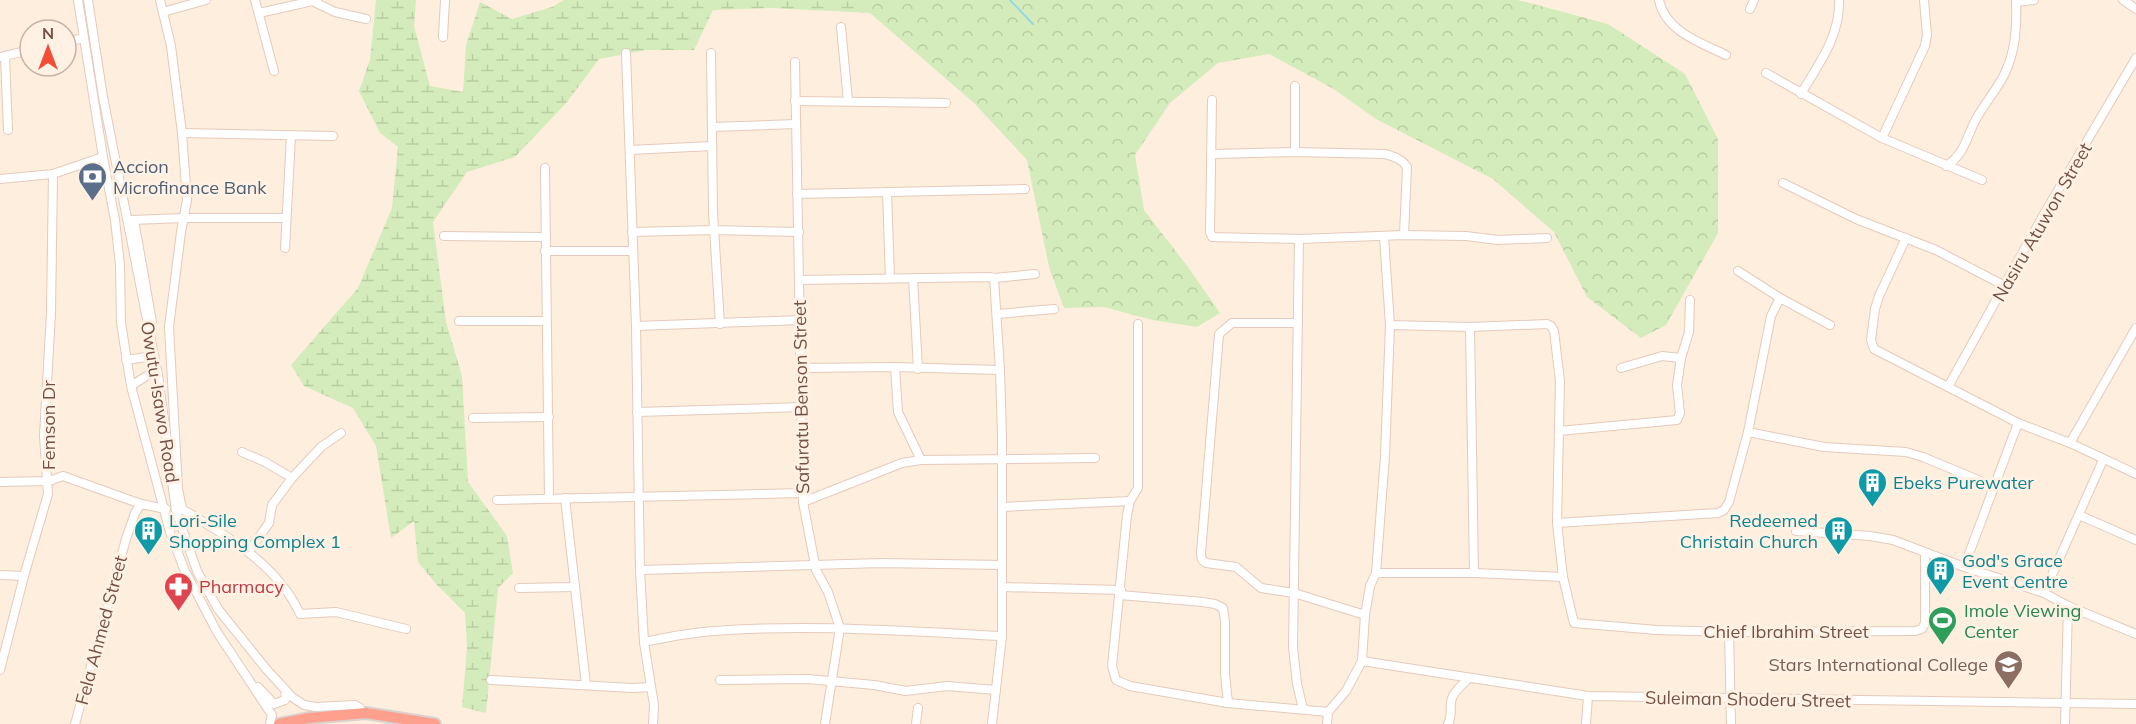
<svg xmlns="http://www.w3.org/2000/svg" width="2136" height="724" viewBox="0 0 2136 724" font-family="Mulish,sans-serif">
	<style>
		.forest { fill: url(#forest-crowns) }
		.wetland { fill: url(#wetland-marsh) }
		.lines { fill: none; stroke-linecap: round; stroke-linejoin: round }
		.stream { stroke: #96d8db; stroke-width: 2 }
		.minor-casing { stroke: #e4cabc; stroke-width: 10 }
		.highway-casing { stroke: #dbd2ce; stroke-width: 14 }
		.minor { stroke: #fff; stroke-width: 8 }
		.highway { stroke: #ff9f8d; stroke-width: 10 }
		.labels { text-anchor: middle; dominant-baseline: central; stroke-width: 6; stroke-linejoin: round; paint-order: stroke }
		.service-label { font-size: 18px; fill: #4e5e75; stroke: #fff2e5; text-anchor: start }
		.street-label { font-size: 18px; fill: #755044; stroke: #fff2e5 }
		.culture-label { font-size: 18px; fill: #0d838f; stroke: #fff2e5; text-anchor: start }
		.health-label { font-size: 18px; fill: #be3a42; stroke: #fff2e5; text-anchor: start }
		.leisure-label { font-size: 18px; fill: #27864d; stroke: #fff2e5; text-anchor: start }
		.education-label { font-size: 18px; fill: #785e54; stroke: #fff2e5; text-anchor: end }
	</style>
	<defs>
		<pattern id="forest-crowns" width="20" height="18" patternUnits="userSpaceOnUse" patternTransform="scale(1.5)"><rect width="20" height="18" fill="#d4ecbb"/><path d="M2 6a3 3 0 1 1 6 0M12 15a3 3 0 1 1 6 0" fill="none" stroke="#b9cca2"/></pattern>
		<pattern id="wetland-marsh" width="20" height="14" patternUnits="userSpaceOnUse" patternTransform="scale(1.5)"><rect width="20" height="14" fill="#d4ecbb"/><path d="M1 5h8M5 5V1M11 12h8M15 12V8" fill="none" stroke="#b9cca2"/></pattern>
	</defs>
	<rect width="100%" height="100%" fill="#feeedd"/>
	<!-- forest -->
	<polygon class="forest" points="874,0 1518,0 1608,24 1685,74 1718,139 1718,233 1666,325 1641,338 1587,297 1554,232 1493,179 1376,119 1332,88 1269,54 1218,63 1170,103 1135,155 1144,210 1188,267 1220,313 1197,327 1153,320 1104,307 1064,308 1049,267 1027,160 974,103 870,13"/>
	<!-- wetland -->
	<polygon class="wetland" points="376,0 416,0 414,26 430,86 463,92 466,45 480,2 512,19 552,7 564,0 874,0 870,13 771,8 713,10 694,50 646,50 599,59 567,102 515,157 467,172 433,222 446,322 462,376 468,482 507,536 513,573 498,588 486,713 462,707 467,648 465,613 436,584 418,562 414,521 391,538 376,446 353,408 304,386 291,365 358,288 392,208 398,147 380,133 359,91 370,60"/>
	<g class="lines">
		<!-- stream -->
		<polyline class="stream" points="1010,0 1033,24"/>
		<defs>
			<g id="minor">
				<polyline points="78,0 103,157 115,220 120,265 121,323 131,386 170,532 184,569 217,632 272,715 270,724"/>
				<polyline points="88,0 103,97 158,375 176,511 197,571 218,609 267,670 292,697 304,705 316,707 355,705 360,708 361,714"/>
				<polyline points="160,0 171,46 182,133 187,200 181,232 169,327 178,489 182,509"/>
				<polyline points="255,0 274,71"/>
				<path d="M 1659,0 C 1665,31 1701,43 1726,55"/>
				<polyline points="2123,0 2136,9"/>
				<polyline points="314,2 335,12 366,19"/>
				<polyline points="2016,2 2034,0"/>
				<polyline points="1750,9 1754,0"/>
				<polyline points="163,12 206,0"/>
				<polyline points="259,13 317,0"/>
				<polyline points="841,27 848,101"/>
				<polyline points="443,37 445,0"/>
				<polyline points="66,42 84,38"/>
				<polyline points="626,53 636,326 640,570 644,642 654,705 653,724"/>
				<polyline points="711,53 713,212 720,324"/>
				<polyline points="5,56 8,130"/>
				<polyline points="0,57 30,50"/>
				<polyline points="795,62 803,502 816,570 828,592 840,628 825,724"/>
				<polyline points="1766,73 1882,138 1982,180"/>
				<polyline points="1295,86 1295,152"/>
				<path d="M 1801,94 C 1819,63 1840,37 1839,0"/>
				<polyline points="1212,100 1210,232 1212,237 1299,239 1404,235 1466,236 1498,240 1547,238"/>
				<polyline points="795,101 946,103"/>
				<polyline points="712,127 796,124"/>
				<polyline points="182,133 333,136"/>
				<polyline points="1882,138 1925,46 1927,35 1924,0"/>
				<polyline points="630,150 712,146"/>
				<path d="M 1212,154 L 1295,152 L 1385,154 C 1395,157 1402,159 1407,167 L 1404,235"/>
				<path d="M 1946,166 C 1964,155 1966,139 1975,121 C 1984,104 1997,90 2005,73 C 2016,50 2017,25 2016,0"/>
				<polyline points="545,168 549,498"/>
				<polyline points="0,179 53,174 103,157"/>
				<polyline points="1783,183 1856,219 1936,250 2005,286"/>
				<polyline points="887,192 890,278"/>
				<polyline points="797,194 1025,189"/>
				<polyline points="131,220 184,218 286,218"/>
				<polyline points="134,220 152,322"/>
				<polyline points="632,232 714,230 799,232"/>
				<polyline points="444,236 545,237"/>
				<polyline points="1906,238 1879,296 1875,309 1871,340 1874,349 2018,423 2070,443 2136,474"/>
				<polyline points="1299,239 1293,647 1297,684 1303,709"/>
				<polyline points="285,248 291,136"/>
				<polyline points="545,251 632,251"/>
				<polyline points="1738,271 1780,298 1830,325"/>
				<polyline points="913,278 918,369"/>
				<polyline points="799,280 990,277 994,278 1035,274"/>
				<polyline points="997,314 1054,309"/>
				<polyline points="459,321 546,321"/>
				<polyline points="1298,323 1232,323 1219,334 1201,553 1202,560 1206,563 1236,567 1261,588 1294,593 1365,615"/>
				<polyline points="1138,324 1138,488 1130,501 1127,515 1112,666 1116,680 1130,686 1228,703 1328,712"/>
				<polyline points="1390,325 1470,327 1547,324 1551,326 1554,331 1560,381 1557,523 1563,577 1574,623 1657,630 1729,632 1915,631 1922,629 1925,623 1925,553"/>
				<polyline points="636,326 801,320"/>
				<polyline points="1470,327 1474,573"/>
				<polyline points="126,360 154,356"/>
				<polyline points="895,367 898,412 921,460"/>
				<polyline points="802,368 895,367 1000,370"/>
				<polyline points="1621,368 1662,356 1681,358"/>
				<polyline points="131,386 148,375 158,375"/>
				<polyline points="1948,387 2044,214 2136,58"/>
				<polyline points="637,412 801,407"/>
				<polyline points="473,418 549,417"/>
				<polyline points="1559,431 1677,420 1680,413 1677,385 1681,358 1689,332 1690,300"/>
				<polyline points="1748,432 1824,447 1906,452 1923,457 1995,487"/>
				<polyline points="2070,443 2136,328"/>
				<polyline points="242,452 265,462 292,478"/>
				<polyline points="0,482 49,481 63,476 141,504 166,509"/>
				<polyline points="565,498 586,685"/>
				<polyline points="497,500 803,493"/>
				<polyline points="803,502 902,463 921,460 1095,458"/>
				<polyline points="1002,507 1130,501"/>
				<path d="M 179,510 L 182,509 C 227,536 277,564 300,614 L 336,612 L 406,629"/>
				<polyline points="2079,515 2136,540"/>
				<polyline points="1557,523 1718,513 1724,510 1729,502 1748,432 1771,316 1780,298"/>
				<polyline points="1796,531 1870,536 1893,540 1964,567 2044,593 2068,606 2136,634"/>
				<polyline points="249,551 269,523 272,505 292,478 321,447 341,433"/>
				<polyline points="1964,567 2018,423"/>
				<polyline points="640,570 881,563 1002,565"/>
				<polyline points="1376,573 1474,573 1563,577"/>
				<polyline points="0,575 24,576"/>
				<polyline points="1002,587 1121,590"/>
				<polyline points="519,588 575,587"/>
				<polyline points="2044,593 2103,460"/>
				<polyline points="1120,595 1203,602 1215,604 1223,608 1225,622 1225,674 1228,703"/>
				<polyline points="1729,632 1731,724"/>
				<path d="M 644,642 C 663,638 683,634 703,632 C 802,623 903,631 1002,636"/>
				<polyline points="1362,661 1588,696 2136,704"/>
				<polyline points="0,670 24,576 48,494 44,436 51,313 53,174"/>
				<polyline points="491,680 632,688 651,687"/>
				<polyline points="720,680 808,679 874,685 906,691 947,686 996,690"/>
				<polyline points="258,687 274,704 285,700 286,691"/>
				<polyline points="75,724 126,539 135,513 141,504"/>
				<polyline points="916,724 918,708"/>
				<polyline points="992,724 1002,636 1002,436 1000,370 994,278"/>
				<polyline points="1327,724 1328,712 1346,691 1362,661 1365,615 1370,586 1376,573 1385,456 1390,325 1384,237"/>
				<path d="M 1448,724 C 1453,716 1449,707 1452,698 C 1455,690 1463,684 1469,678"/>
				<polyline points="1586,724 1588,696"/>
				<polyline points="2065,724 2068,606"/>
			</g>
			<polyline id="highway" points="279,724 309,718 366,713 435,724"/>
		</defs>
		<!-- minor casing -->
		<use href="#minor" class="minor-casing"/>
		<!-- highway casing -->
		<use href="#highway" class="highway-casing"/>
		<!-- minor -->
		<use href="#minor" class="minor"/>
		<!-- highway -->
		<use href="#highway" class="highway"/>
	</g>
	<!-- icons -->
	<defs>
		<symbol id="bank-pin" viewBox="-11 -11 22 30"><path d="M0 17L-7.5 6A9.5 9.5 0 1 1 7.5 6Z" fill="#5c6f8a" stroke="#fff2e5"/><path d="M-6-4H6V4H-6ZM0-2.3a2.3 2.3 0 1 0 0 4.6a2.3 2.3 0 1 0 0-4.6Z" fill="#fff"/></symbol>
		<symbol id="building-pin" viewBox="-11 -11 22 30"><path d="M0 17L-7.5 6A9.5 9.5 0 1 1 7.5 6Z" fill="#0f9aa8" stroke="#fff2e5"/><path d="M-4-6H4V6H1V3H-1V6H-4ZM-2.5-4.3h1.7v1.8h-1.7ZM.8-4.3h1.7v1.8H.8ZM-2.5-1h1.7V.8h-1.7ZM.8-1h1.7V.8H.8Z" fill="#fff"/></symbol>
		<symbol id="pharmacy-pin" viewBox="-11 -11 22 30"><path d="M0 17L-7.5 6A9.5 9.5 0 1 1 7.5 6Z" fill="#e0444e" stroke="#fff2e5"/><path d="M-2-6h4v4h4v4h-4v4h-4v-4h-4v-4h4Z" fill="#fff"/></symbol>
		<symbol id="stadium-pin" viewBox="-11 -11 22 30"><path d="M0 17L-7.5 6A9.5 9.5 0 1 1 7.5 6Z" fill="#2e9e5b" stroke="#fff2e5"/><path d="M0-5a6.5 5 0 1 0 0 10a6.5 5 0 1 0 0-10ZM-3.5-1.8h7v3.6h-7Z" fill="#fff"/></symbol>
		<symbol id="school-pin" viewBox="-11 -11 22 30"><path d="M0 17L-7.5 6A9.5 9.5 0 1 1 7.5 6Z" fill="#8d6e63" stroke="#fff2e5"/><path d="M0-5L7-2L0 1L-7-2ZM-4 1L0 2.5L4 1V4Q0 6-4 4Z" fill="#fff"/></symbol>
	</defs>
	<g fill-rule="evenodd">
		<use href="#bank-pin" x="76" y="160" width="33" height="45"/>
		<use href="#building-pin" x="1856" y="466" width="33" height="45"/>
		<use href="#building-pin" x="132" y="514" width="33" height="45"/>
		<use href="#building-pin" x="1822" y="514" width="33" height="45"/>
		<use href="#building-pin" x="1924" y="554" width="33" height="45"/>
		<use href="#pharmacy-pin" x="162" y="570" width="33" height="45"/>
		<use href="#stadium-pin" x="1926" y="604" width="33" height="45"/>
		<use href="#school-pin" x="1992" y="648" width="33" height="45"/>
	</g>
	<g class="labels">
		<!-- service labels -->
		<g class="service-label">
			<text x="113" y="166">Accion<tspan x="113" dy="21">Microfinance Bank</tspan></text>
		</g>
		<!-- street labels -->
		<g class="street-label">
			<text transform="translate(2042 222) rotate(-60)">Nasiru Atuwon Street</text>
			<text transform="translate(801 397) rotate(-91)">Safuratu Benson Street</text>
			<text transform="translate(160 402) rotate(81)">Owutu-Isawo Road</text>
			<text transform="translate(48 425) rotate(-90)">Femson Dr</text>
			<text transform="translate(101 630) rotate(-75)">Fela Ahmed Street</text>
			<text x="1786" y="631">Chief Ibrahim Street</text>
			<text transform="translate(1748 699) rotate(1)">Suleiman Shoderu Street</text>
		</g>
		<!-- culture labels -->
		<g class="culture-label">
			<text x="1893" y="482">Ebeks Purewater</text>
			<text x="169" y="520">Lori-Sile<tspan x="169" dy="21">Shopping Complex 1</tspan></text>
			<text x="1818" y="520" text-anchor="end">Redeemed<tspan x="1818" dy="21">Christain Church</tspan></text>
			<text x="1962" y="560">God's Grace<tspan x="1962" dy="21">Event Centre</tspan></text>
		</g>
		<!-- health labels -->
		<g class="health-label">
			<text x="199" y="586">Pharmacy</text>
		</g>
		<!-- leisure labels -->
		<g class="leisure-label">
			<text x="1964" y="610">Imole Viewing<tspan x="1964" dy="21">Center</tspan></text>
		</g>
		<!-- education labels -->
		<g class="education-label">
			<text x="1988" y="664">Stars International College</text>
		</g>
	</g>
	<!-- north arrow -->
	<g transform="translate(48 48)"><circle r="28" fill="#fff2e5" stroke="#c8b1a5" stroke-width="1.5"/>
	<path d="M0-4.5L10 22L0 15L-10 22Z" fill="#f44d36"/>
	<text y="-9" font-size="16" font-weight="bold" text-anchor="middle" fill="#755044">N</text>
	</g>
</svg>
